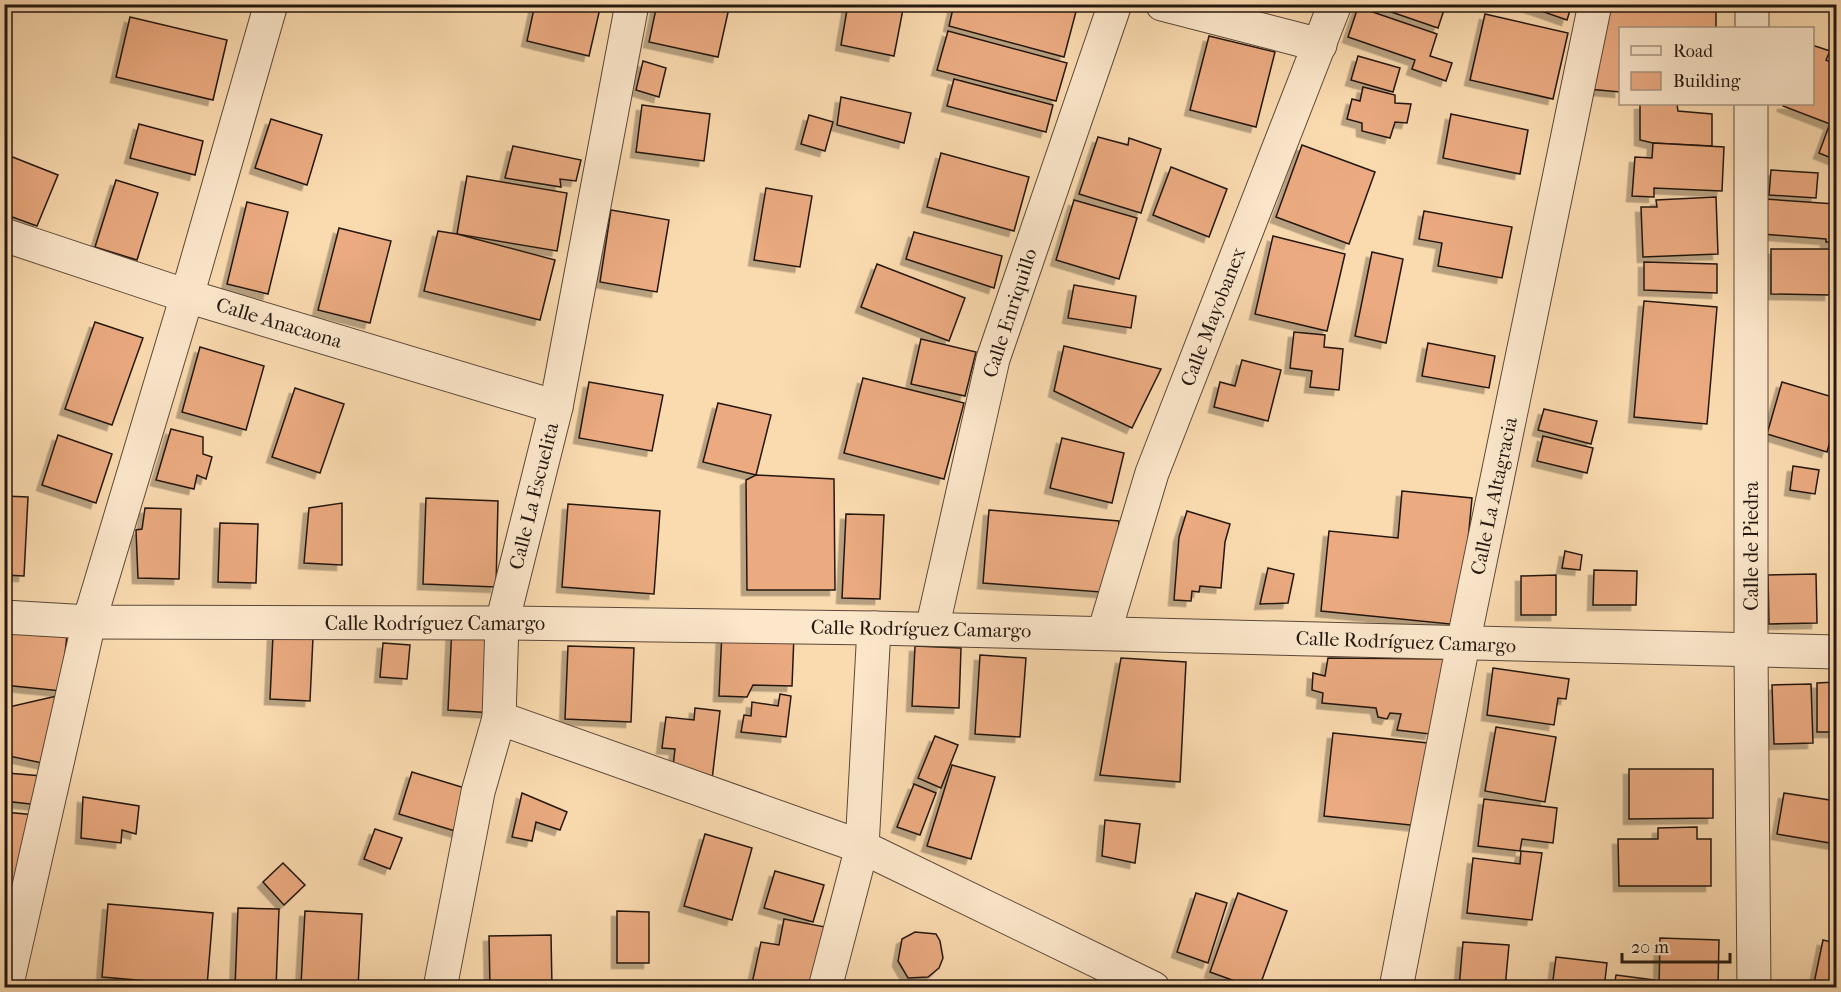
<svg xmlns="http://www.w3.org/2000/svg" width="1841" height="992" viewBox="0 0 1841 992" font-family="'IM FELL French Canon',serif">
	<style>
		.building { fill: #ebaa80; stroke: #241710; stroke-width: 1.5; filter: url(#shadow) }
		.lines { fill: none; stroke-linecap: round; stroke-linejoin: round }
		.street-casing { stroke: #5a4838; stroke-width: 35 }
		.street { stroke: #fce7cb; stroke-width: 33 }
		.labels { text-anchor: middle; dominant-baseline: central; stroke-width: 5; stroke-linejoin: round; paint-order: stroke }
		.street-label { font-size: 20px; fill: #241710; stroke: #fce7cb }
	</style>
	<defs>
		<filter id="shadow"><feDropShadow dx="-5.5" dy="5.5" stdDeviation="0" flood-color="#0004"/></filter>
	</defs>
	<rect width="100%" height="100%" fill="#fadaaf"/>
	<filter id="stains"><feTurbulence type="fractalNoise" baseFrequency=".00333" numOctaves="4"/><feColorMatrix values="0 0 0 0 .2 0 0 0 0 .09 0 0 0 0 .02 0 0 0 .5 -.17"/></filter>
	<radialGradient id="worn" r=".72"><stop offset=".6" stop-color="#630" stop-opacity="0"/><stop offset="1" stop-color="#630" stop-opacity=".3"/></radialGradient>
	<!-- building -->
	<g class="building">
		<polygon points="535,4 601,4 589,56 527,41"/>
		<polygon points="657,4 712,4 729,8 718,57 649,42"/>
		<polygon points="848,4 904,4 894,56 841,45"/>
		<polygon points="954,4 1078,4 1064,57 949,26"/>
		<polygon points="1368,4 1446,4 1438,28"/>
		<polygon points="1521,4 1572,4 1567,20"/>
		<polygon points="1610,4 1713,4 1716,6 1716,28 1620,28 1620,92 1588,89"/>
		<polygon points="1358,7 1437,34 1430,56 1452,63 1446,81 1412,69 1415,60 1348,37"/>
		<polygon points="1485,14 1568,33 1553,99 1470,80"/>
		<polygon points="130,17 227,40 213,100 116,77"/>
		<polygon points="948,31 1067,63 1056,101 937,70"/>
		<polygon points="1209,36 1275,52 1256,127 1190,110"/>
		<polygon points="1812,45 1830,51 1826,60 1836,64 1836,107 1830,124 1783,106 1783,104 1812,104"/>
		<polygon points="1358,56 1400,68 1393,92 1351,80"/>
		<polygon points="643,61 666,68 659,97 636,90"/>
		<polygon points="954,79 1053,105 1046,132 947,106"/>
		<polygon points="1363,87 1395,95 1395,103 1411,104 1407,123 1395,122 1390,138 1362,131 1362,123 1347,119 1352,99 1360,101"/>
		<polygon points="841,97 911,113 904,143 837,125"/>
		<polygon points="1640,104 1677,104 1678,111 1712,114 1712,146 1653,143 1640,140"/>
		<polygon points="642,105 710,114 704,161 636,152"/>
		<polygon points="1836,107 1836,160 1819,153"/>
		<polygon points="1451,114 1528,130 1520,174 1443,158"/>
		<polygon points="809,115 833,122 825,151 801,144"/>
		<polygon points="271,119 322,135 307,185 255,168"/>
		<polygon points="139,124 203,141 195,175 130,158"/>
		<polygon points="1098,137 1128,145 1129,138 1161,149 1141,213 1079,194"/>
		<polygon points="1653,143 1724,147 1722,191 1654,188 1654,197 1632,196 1635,157 1652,158"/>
		<polygon points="1302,145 1375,172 1349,244 1276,217"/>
		<polygon points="513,146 581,160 576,181 560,179 561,187 505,178"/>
		<polygon points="941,153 1029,177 1014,231 927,207"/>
		<polygon points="10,156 58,175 37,226 4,214 4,170"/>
		<polygon points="1171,167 1227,189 1209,237 1153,215"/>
		<polygon points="1771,170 1818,173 1816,198 1769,195"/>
		<polygon points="467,176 567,193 557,251 457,234"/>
		<polygon points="116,180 158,193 137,260 95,247"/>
		<polygon points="766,188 812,196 800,267 754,260"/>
		<polygon points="1716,197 1718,254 1643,257 1641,207 1657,207 1656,200"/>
		<polygon points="1765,199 1835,204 1834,218 1836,218 1836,242 1826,242 1826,239 1762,234"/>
		<polygon points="1074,200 1137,218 1119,279 1056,260"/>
		<polygon points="247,202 288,212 268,294 227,284"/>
		<polygon points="611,210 669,220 657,292 600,282"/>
		<polygon points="1424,211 1512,227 1502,278 1438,266 1442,243 1419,239"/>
		<polygon points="339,228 391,241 370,323 318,310"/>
		<polygon points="438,231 457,234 555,260 540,320 424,291"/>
		<polygon points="914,232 1002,256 994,288 906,259"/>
		<polygon points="1273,236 1345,254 1327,331 1255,314"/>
		<polygon points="1771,249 1830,249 1830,295 1771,294"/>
		<polygon points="1372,252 1403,259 1386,343 1355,336"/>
		<polygon points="1644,262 1717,264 1717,293 1644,290"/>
		<polygon points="877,264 965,298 949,341 861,307"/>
		<polygon points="1074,285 1136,296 1131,328 1068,318"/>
		<polygon points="1644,301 1717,307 1707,424 1634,417"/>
		<polygon points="95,322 143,338 112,425 65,409"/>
		<polygon points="1294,332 1325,335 1324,347 1343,349 1339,390 1310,387 1312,371 1290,368"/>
		<polygon points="921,339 976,352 965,396 911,384"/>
		<polygon points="1428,343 1495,356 1489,388 1422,376"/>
		<polygon points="1064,346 1161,369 1132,428 1054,391"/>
		<polygon points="200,347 264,366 246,430 182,412"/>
		<polygon points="1242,360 1281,370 1268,421 1214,407 1220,382 1235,386"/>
		<polygon points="863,378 964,403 944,479 844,453"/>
		<polygon points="589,382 663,395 652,451 579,438"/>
		<polygon points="1782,382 1836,398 1836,420 1827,452 1767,434"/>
		<polygon points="295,388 344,404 320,473 272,457"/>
		<polygon points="718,403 771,415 756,475 703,462"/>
		<polygon points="1544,409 1597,421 1591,444 1538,430"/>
		<polygon points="171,429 203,437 203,454 212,457 206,479 197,475 194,489 156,480"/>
		<polygon points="58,435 112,454 96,503 42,485"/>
		<polygon points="1543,436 1593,448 1587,473 1537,461"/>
		<polygon points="1062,438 1124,453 1112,503 1050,488"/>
		<polygon points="1793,466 1819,470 1815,494 1790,490"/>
		<polygon points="756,475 834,479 835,590 747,590 746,480"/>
		<polygon points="1402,491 1472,498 1460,625 1321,611 1329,531 1398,538"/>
		<polygon points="4,496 28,497 24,576 4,575"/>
		<polygon points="426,498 498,501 496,587 423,584"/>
		<polygon points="342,503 342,565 304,563 309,508"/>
		<polygon points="568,504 660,511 654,594 562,587"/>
		<polygon points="145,508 181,509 179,579 138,578 136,530 142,529"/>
		<polygon points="989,510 1119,521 1114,593 983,583"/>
		<polygon points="1187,511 1230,524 1225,542 1221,588 1200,586 1199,592 1192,591 1191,601 1174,600 1179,537"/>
		<polygon points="846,514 884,515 880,599 842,598"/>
		<polygon points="220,523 258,524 256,583 218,582"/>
		<polygon points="1565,551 1582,555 1580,570 1562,568"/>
		<polygon points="1268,568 1294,574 1288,603 1260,604"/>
		<polygon points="1594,570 1637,571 1636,605 1593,605"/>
		<polygon points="1816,574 1817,623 1769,624 1768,575"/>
		<polygon points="1556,575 1556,615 1521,615 1521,576"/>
		<polygon points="452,626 499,628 494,713 448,710"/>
		<polygon points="4,628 67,635 61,691 4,685"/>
		<polygon points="722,631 794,635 792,686 753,685 747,697 719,696"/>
		<polygon points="273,635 313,637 310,701 270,699"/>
		<polygon points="383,643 410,645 407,679 380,677"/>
		<polygon points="568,646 634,648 631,722 565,719"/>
		<polygon points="915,646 961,648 959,708 912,706"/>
		<polygon points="980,655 1026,658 1020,737 975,734"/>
		<polygon points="1121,658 1186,662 1180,782 1100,775"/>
		<polygon points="1328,658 1448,659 1430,734 1397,730 1401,714 1390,713 1387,719 1378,717 1376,708 1322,703 1323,693 1312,690 1313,673 1325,676"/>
		<polygon points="1493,668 1569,679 1566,699 1558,698 1554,725 1487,715"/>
		<polygon points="1836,682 1836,732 1817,732 1817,683"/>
		<polygon points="1811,684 1813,743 1774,744 1772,685"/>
		<polygon points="780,694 791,696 786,737 741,732 744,715 751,716 752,702 778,706"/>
		<polygon points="61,695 47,764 4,755 4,705 9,707"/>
		<polygon points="695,708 720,711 712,780 672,775 675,749 662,748 666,717 694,720"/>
		<polygon points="1496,727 1556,737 1545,802 1485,791"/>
		<polygon points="1333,733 1428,743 1420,826 1324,816"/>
		<polygon points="935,736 958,745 941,788 918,778"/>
		<polygon points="952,765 995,777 971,859 927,846"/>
		<polygon points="1629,769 1713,769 1713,818 1629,819"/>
		<polygon points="412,772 478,792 465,834 399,814"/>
		<polygon points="7,773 42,776 39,805 4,801"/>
		<polygon points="914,784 936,793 920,835 897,827"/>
		<polygon points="522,793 567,812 560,830 536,822 532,841 512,837"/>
		<polygon points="1784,793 1836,801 1836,844 1777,834"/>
		<polygon points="83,797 139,806 136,834 122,830 121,843 81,838"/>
		<polygon points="1484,799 1557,808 1553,843 1522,839 1520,851 1478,846"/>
		<polygon points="4,812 36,815 14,914 4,913"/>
		<polygon points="1105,820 1140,824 1135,863 1102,856"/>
		<polygon points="1697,827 1697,839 1711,839 1711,886 1619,886 1618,839 1658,839 1658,828"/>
		<polygon points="375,829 402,838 390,869 364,859"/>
		<polygon points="705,834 752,848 732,920 684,906"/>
		<polygon points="1521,851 1542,853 1532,920 1467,913 1473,858 1520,864"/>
		<polygon points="283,863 305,885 284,905 263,882"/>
		<polygon points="775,871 824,885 813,922 764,908"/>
		<polygon points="1196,893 1227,903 1208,963 1177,952"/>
		<polygon points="1238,893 1287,911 1259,988 1254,988 1210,972"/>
		<polygon points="108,904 213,913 207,986 102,977"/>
		<polygon points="238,908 279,909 276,988 235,988"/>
		<polygon points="305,911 362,914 358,987 301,984"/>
		<polygon points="617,911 649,912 649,963 617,963"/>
		<polygon points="784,919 825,927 813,988 751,988 761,942 779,945"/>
		<polygon points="915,932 936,934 940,941 943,958 939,968 928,977 908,978 898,961 902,939"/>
		<polygon points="551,935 552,988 490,988 489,936"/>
		<polygon points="1660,938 1719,940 1718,988 1659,988"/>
		<polygon points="1823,940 1836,943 1836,988 1813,988"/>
		<polygon points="1463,942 1509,945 1505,988 1459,988"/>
		<polygon points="1556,957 1607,963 1604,988 1552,988"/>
		<polygon points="1616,975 1654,980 1653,988 1614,988"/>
	</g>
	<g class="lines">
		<defs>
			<g id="street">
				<polyline points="1162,4 1320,45"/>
				<polyline points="1752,28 1752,4"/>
				<polyline points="1751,104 1751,651 1754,988"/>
				<polyline points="4,235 187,296 556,407"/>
				<polyline points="4,617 89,622 502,623 874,628 1836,652"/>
				<polyline points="932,629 993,359 1115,4"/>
				<polyline points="1104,633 1152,473 1335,4"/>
				<polyline points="499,718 862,847 1153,988"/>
				<polyline points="6,988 89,622 187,296 271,4"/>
				<polyline points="440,988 478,792 499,718 502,623 556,407 632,4"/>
				<polyline points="825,988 862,847 874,628"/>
				<polyline points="1396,988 1463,644 1595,4"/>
			</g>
		</defs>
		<!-- street casing -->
		<use href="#street" class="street-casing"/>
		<!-- street -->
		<use href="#street" class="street"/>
	</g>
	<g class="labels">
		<!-- street labels -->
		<g class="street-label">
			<text transform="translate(1010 313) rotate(-72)">Calle Enriquillo</text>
			<text transform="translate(1213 317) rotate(-69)">Calle Mayobanex</text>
			<text transform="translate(279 323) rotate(17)">Calle Anacaona</text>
			<text transform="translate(534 496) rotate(-76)">Calle La Escuelita</text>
			<text transform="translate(1494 496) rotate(-78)">Calle La Altagracia</text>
			<text transform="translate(1751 546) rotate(-90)">Calle de Piedra</text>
			<text x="435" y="623">Calle Rodríguez Camargo</text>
			<text transform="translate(921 629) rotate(1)">Calle Rodríguez Camargo</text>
			<text transform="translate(1406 642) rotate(2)">Calle Rodríguez Camargo</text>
		</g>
	</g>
	<!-- margin -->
	<rect width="1841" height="992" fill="none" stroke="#fadaaf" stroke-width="24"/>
	<rect x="6" y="6" width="1829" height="980" fill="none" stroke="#241710" stroke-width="3"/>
	<rect x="12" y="12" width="1817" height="968" fill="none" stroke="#241710" stroke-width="1.5"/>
	<!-- legend -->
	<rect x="1619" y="27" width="195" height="78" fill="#fce7cb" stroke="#a69480" stroke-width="1.5"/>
	<rect x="1631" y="46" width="30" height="9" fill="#fce7cb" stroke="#a69480" stroke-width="1.5"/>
	<text x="1673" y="57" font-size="18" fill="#241710">Road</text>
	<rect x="1631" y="72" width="30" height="18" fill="#ebaa80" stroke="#a69480" stroke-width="1.5"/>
	<text x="1673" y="87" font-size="18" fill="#241710">Building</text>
	<!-- scale -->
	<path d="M1622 953v9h108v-9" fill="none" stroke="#241710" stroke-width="3"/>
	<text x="1631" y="953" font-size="18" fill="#241710" stroke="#fce7cb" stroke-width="4.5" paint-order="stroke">20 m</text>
	<rect width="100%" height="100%" filter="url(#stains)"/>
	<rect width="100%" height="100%" fill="url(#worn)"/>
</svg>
